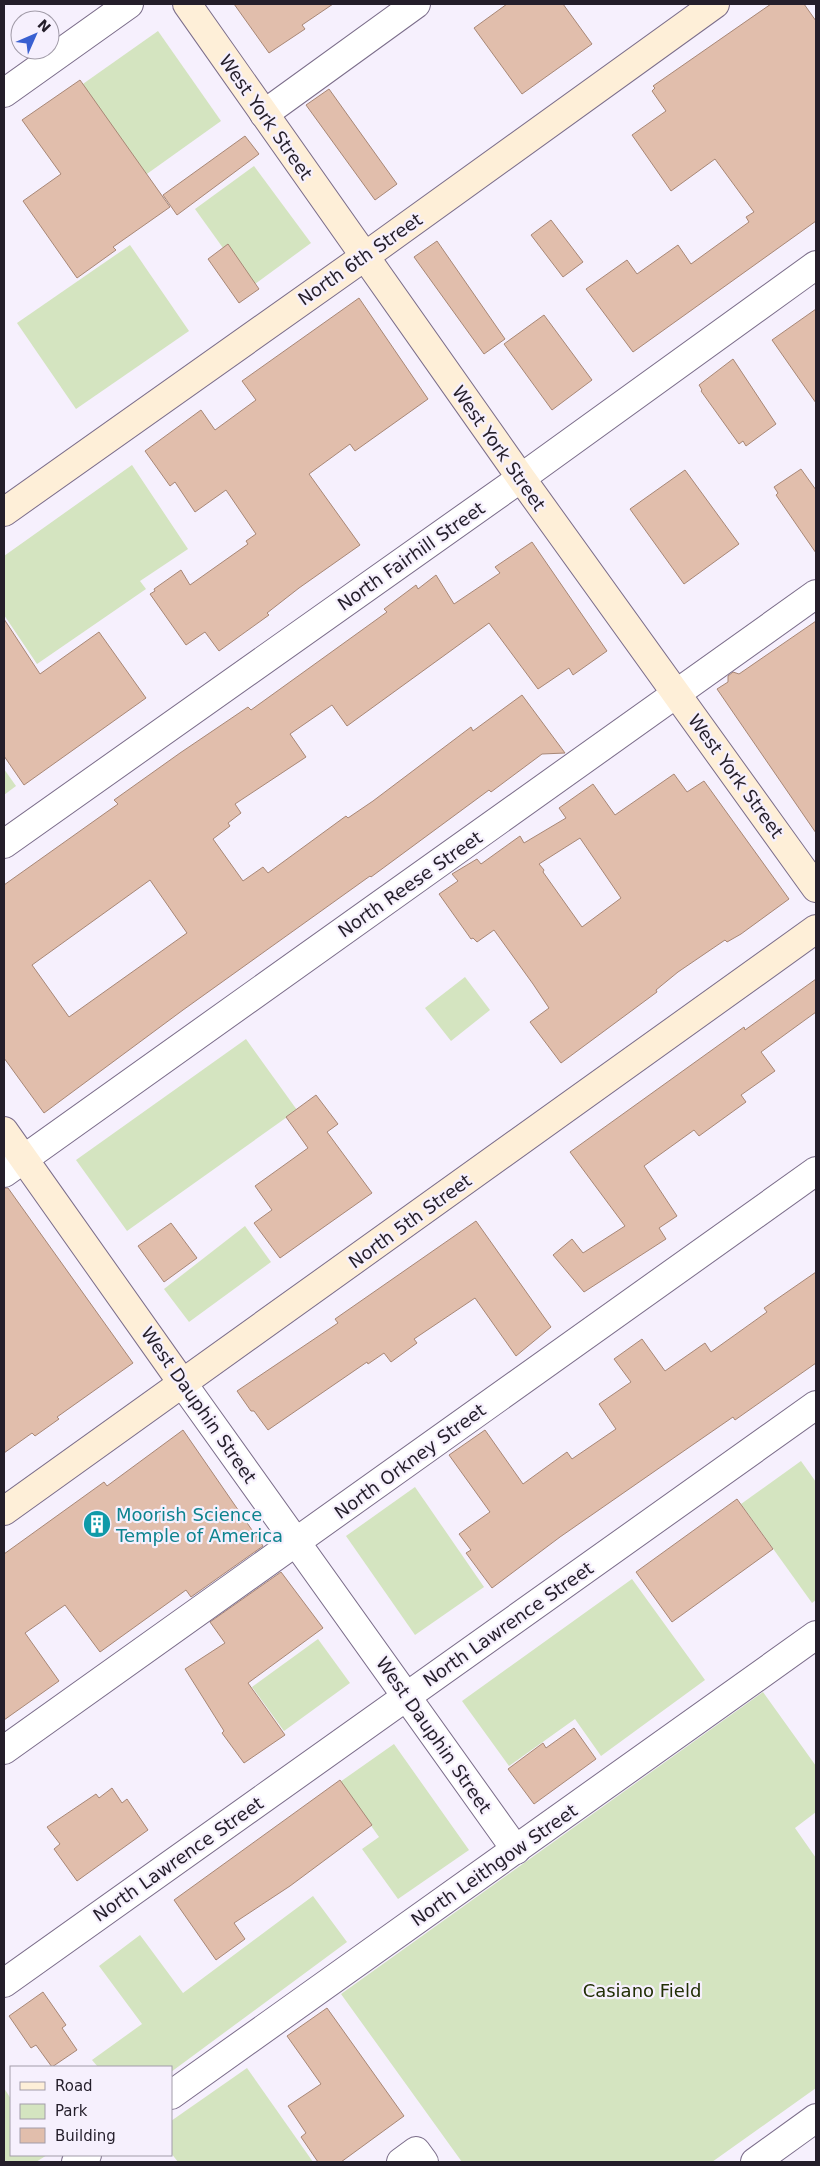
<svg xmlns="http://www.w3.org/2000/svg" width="820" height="2166" viewBox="0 0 820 2166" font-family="'DejaVu Sans',sans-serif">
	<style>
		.green { fill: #d4e4c0 }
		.building { fill: #e1beac; stroke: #a88776; fill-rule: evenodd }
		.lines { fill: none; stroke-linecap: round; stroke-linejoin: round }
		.street-casing { stroke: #7b6d8a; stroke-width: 30 }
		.secondary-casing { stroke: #7b6d8a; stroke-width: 30 }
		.street { stroke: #fff; stroke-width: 28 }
		.secondary { stroke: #feefd8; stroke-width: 28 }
		.labels { text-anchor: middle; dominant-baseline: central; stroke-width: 4.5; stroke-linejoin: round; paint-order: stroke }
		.street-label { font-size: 18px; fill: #241e2a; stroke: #f6f0fd }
		.culture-label { font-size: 18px; fill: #0d838f; stroke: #f6f0fd; text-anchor: start }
		.park-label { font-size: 18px; fill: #212f05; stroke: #f6f0fd }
	</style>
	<rect width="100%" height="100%" fill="#f6f0fd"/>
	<!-- green -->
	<g class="green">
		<polygon points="158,31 221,121 144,176 80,86"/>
		<polygon points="254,166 311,243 251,287 195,209"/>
		<polygon points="130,245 189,331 76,409 17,323"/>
		<polygon points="132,465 188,549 140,581 146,589 37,664 4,615 4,556"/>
		<polygon points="4,769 16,786 4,795"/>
		<polygon points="465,977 490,1010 451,1041 425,1008"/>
		<polygon points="246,1039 297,1110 127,1231 76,1160"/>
		<polygon points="245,1226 271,1262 189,1322 164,1289"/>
		<polygon points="801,1461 816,1482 816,1600 812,1603 741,1504"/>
		<polygon points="415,1487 484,1587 415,1635 346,1536"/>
		<polygon points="632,1579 705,1680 601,1756 575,1719 509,1766 462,1701"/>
		<polygon points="318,1639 350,1683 284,1731 252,1687"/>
		<polygon points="763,1692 816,1766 816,1812 795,1828 816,1858 816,2088 712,2162 462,2162 341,1994"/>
		<polygon points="394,1744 469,1850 398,1899 362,1849 379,1837 340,1782"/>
		<polygon points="313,1896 347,1942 171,2072 171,2067 98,2067 92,2060 142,2024 99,1966 140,1935 183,1993"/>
		<polygon points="247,2068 313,2162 178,2162 171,2153 171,2121"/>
		<polygon points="4,2088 11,2099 11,2155 47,2155 36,2162 4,2162"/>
	</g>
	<!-- building -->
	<g class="building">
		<polygon points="234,4 333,4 302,25 305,29 269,53"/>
		<polygon points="507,4 563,4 592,44 522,94 474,28"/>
		<polygon points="771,4 804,4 816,21 816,221 633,352 586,289 627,260 637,274 678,245 691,264 749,222 746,217 754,212 715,159 671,191 632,135 666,111 652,91 655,88 653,86"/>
		<polygon points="80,80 170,207 113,247 116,250 77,278 23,201 61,174 22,120"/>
		<polygon points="329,89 397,184 375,200 306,105"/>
		<polygon points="245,136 259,154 177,215 163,195"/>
		<polygon points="551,220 583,262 563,277 531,235"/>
		<polygon points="437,241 505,339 484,354 414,257"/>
		<polygon points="228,244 259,289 239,303 208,259"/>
		<polygon points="359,298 428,399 355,451 350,444 309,474 360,545 299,588 267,613 269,615 219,651 205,632 186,645 150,594 155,591 154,589 181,570 190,585 248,544 246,541 256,534 226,490 195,512 175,482 170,486 145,451 201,410 215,430 256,400 242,381"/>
		<polygon points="816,309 816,403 772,340"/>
		<polygon points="544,315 592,380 552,410 504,344"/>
		<polygon points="733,359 776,424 746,446 743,441 739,444 701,391 702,390 699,385"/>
		<polygon points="801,469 816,490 816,553 776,495 778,493 774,487"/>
		<polygon points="685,470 739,544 684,584 630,509"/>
		<path d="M 532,542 L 607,651 L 573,675 L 569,668 L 538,689 L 489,623 L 347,726 L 332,705 L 290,734 L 306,757 L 235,804 L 241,813 L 228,823 L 230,826 L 213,839 L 243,881 L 263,867 L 268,873 L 346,816 L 348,818 L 373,801 L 471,727 L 473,731 L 522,695 L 565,753 L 542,754 L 491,792 L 489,790 L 371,877 L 370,876 L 183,1010 L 44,1113 L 4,1058 L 4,885 L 118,804 L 114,800 L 180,753 L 248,707 L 251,710 L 387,612 L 384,609 L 416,585 L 418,589 L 436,575 L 454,604 L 500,573 L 495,567 ZM 150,880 L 187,933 L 69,1017 L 32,965 Z"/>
		<polygon points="4,619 40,674 99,632 146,698 24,785 4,756"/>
		<polygon points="816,621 816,833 717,689 728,682 728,676 733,672 739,674"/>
		<path d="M 674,774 L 687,792 L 704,781 L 789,899 L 741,934 L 727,942 L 725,940 L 678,972 L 656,990 L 657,992 L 561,1063 L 530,1022 L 549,1008 L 533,984 L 494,930 L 477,942 L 473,938 L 471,939 L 439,894 L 458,881 L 452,874 L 477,859 L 481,864 L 520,836 L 524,843 L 566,818 L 559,808 L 593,784 L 615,815 ZM 580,838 L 621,898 L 582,927 L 543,872 L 544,870 L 539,864 Z"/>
		<polygon points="816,979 816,1012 761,1052 775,1071 741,1095 746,1102 699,1136 694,1130 644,1166 677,1216 659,1228 666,1239 584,1292 553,1255 572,1239 583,1253 625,1226 570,1152 744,1027 745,1030"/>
		<polygon points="316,1095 338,1124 327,1132 372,1193 280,1258 254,1223 272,1210 255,1186 308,1148 286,1117"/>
		<polygon points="4,1188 8,1188 133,1363 57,1417 59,1419 35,1436 32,1433 4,1453"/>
		<polygon points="476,1221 551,1327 516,1356 475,1298 414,1339 417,1343 391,1362 384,1353 368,1364 367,1362 268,1430 254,1411 251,1411 237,1391 338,1323 335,1319"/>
		<polygon points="171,1223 197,1258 164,1282 138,1246"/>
		<polygon points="816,1272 816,1363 735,1420 733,1417 678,1455 560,1537 492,1588 466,1553 471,1550 459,1534 490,1512 449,1455 485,1430 523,1484 567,1452 572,1459 616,1429 599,1404 631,1382 614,1359 642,1339 665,1371 705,1343 711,1352 767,1312 764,1308"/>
		<polygon points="183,1430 263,1546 191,1597 186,1590 100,1652 65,1605 25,1633 59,1681 4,1720 4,1554 104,1482 107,1486"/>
		<polygon points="737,1499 773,1549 672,1622 636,1572"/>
		<polygon points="281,1572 323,1628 248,1683 285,1735 244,1763 222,1733 224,1731 185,1669 225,1643 210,1622"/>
		<polygon points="574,1728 596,1759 534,1804 508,1769 543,1743 546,1748"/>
		<polygon points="340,1780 372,1825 290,1886 234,1923 245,1939 216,1960 174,1900"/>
		<polygon points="112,1788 122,1803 127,1799 148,1830 77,1881 54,1849 60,1844 47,1827 96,1794 99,1798"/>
		<polygon points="43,1992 66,2025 62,2028 77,2050 52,2067 36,2045 31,2048 9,2016"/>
		<polygon points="327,2008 404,2116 341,2162 318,2162 301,2137 306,2133 288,2106 321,2084 287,2036"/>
	</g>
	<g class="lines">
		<defs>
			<g id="street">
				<polyline points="4,93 129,4"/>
				<polyline points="264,114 416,4"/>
				<polyline points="4,844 521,478 816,265"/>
				<polyline points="4,1173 816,594"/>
				<polyline points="183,1384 516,1850"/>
				<polyline points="4,1750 816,1171"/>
				<polyline points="4,1983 816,1405"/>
				<polyline points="171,2095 816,1635"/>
				<polyline points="76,2162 87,2155"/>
				<polyline points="401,2162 416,2151 424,2162"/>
				<polyline points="755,2162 816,2118"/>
			</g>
			<g id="secondary">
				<polyline points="187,4 521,478 816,888"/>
				<polyline points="4,512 364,257 715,4"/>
				<polyline points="4,1131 183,1384"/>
				<polyline points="4,1511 816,929"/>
			</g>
		</defs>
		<!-- street casing -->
		<use href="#street" class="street-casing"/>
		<!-- secondary casing -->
		<use href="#secondary" class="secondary-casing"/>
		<!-- street -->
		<use href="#street" class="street"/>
		<!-- secondary -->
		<use href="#secondary" class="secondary"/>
	</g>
	<!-- icons -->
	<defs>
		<symbol id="building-disc" viewBox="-11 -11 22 22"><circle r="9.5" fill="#0f9aa8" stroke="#f6f0fd"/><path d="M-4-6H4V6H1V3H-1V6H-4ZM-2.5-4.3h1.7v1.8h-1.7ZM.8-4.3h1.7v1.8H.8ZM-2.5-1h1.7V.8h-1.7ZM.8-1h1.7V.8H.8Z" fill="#fff"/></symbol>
	</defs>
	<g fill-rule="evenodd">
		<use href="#building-disc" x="81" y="1508" width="32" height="32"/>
	</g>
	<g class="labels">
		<!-- street labels -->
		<g class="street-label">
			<text transform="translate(266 117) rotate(55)">West York Street</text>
			<text transform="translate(360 259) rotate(-35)">North 6th Street</text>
			<text transform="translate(499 448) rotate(55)">West York Street</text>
			<text transform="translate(411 556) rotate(-35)">North Fairhill Street</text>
			<text transform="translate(736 776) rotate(54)">West York Street</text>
			<text transform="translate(410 884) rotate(-35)">North Reese Street</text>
			<text transform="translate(410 1221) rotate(-36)">North 5th Street</text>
			<text transform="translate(199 1405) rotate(55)">West Dauphin Street</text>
			<text transform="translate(410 1461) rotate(-36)">North Orkney Street</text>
			<text transform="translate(508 1624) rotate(-35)">North Lawrence Street</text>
			<text transform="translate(434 1735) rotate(55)">West Dauphin Street</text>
			<text transform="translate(178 1859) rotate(-35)">North Lawrence Street</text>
			<text transform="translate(494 1865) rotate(-35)">North Leithgow Street</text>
		</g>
		<!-- culture labels -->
		<g class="culture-label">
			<text x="116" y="1514">Moorish Science<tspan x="116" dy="21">Temple of America</tspan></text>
		</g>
		<!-- park labels -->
		<g class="park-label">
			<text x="642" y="1990">Casiano Field</text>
		</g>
	</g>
	<!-- border -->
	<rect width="820" height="2166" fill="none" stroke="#241e2a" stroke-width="10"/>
	<!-- legend -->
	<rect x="10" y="2066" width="162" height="90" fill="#f6f0fd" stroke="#a29ca9"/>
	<rect x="20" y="2082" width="25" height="8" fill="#feefd8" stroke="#a29ca9"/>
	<text x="55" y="2091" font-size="15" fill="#241e2a">Road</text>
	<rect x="20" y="2104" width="25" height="15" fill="#d4e4c0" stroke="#a29ca9"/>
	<text x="55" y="2116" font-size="15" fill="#241e2a">Park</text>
	<rect x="20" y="2128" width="25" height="15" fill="#e1beac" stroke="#a29ca9"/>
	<text x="55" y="2141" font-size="15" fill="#241e2a">Building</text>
	<!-- north arrow -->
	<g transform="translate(35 35) rotate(45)"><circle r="24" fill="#f6f0fd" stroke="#a29ca9"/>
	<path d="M0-4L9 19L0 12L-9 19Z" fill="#3960d1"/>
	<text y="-8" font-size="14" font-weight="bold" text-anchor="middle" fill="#241e2a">N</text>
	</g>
</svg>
